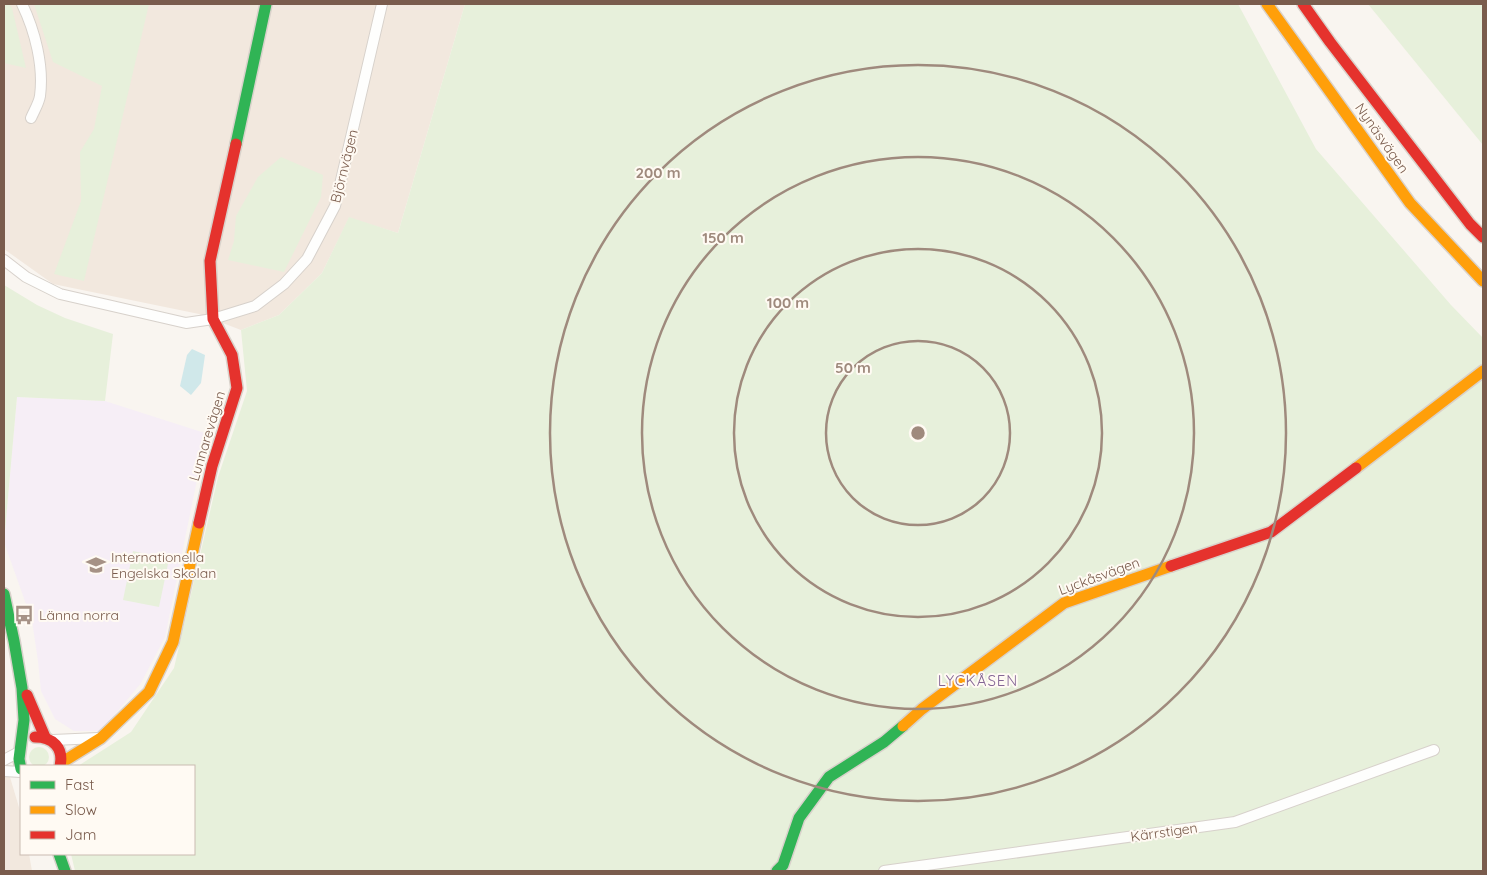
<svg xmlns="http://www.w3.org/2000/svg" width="1487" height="875" viewBox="0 0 1487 875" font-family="Quicksand,sans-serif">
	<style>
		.residential { fill: #f2e8de }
		.education { fill: #f6eef6 }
		.green { fill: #e7f0db }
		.water { fill: #d0e8ea }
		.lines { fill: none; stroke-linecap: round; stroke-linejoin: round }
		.street-casing { stroke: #d7d1cb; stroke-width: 12 }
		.fast-casing { stroke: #d9d2cb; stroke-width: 14 }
		.slow-casing { stroke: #d9d2cb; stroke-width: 14 }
		.jam-casing { stroke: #d9d2cb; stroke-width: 14 }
		.street { stroke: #fefefd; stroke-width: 10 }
		.fast { stroke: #30b455; stroke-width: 11 }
		.slow { stroke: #ff9f0a; stroke-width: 11 }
		.jam { stroke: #e5322d; stroke-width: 11 }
		.ring { fill: none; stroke: #9f8a7d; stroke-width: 2.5 }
		.labels { text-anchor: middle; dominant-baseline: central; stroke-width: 4; stroke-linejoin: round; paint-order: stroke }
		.street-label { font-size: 14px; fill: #7a5c4d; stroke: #fffaf3 }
		.poi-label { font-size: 14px; fill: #7a5c4d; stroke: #fffaf3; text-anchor: start }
		.neighbourhood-label { font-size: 15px; letter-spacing: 1px; fill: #846695; stroke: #fffaf3 }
		.centre { fill: #9f8a7d; stroke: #fffaf3; stroke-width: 2.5 }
		.ring-label { font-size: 15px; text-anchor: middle; font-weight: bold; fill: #9f8a7d; stroke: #fffaf3; stroke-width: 4; stroke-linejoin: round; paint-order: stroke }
	</style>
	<rect width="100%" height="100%" fill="#f9f5f0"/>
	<!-- residential -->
	<g class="residential">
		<polygon points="4,4 465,4 398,233 349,218 322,273 279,315 241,330 199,314 53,284 4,249"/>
		<polygon points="4,757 21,814 21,854 29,854 32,871 4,871"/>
	</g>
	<!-- education -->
	<polygon class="education" points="17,397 105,401 211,435 199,470 165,637 141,683 101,731 74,731 55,719 41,691 38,661 32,621 4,542"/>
	<!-- green -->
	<g class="green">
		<polygon points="4,4 9,4 12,8 26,68 4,63"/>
		<polygon points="34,4 149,4 84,281 54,274 81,201 80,152 94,129 102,86 53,62"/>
		<polygon points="465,4 1238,4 1316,149 1451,305 1483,338 1483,871 75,871 71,854 194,854 194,766 78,766 131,732 174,668 218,477 247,391 241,330 279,315 322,273 349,217 398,233"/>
		<polygon points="1368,4 1483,4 1483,145"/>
		<polygon points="281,157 323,175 321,197 284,272 228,260 234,241 236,216 258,177"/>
		<polygon points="4,285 37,305 65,318 113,334 105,401 17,397 4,542"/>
		<polygon points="133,551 169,559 159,607 123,600"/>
		<circle cx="39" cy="757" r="10"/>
	</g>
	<!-- water -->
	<polygon class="water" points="192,349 205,355 201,383 191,395 180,386 187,355"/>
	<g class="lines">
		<defs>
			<g id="street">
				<path d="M 22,4 C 35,31 44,66 40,96 C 39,103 34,111 31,118"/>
				<polyline points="4,260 26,277 60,294 186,323 213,319 255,306 284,284 307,259 335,206 382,4"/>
				<polyline points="53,740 98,738"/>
				<polyline points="4,760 19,752"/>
				<polyline points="4,771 21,772"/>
				<polyline points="884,871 1235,822 1434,750"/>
			</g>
			<g id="fast">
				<polyline points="236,144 266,4"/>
				<polyline points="4,594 14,641 22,688 24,720 19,759 21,769"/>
				<polyline points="59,854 65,871"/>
				<polyline points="777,871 783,865 799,818 829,777 884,742 903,726"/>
			</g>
			<g id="slow">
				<polyline points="1267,4 1410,203 1483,281"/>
				<polyline points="1356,468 1483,371"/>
				<polyline points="903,726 922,709 1064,603 1171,566"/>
				<polyline points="61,763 101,738 149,692 173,642 199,523"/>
			</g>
			<g id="jam">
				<polyline points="1303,4 1330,42 1470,224 1483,237"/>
				<polyline points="199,523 212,466 237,388 232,355 213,319 210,261 236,144"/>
				<polyline points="1171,566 1271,532 1356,468"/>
				<polyline points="27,695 45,737"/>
				<path d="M 35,737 C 53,737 64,748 60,766"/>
			</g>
		</defs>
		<!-- street casing -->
		<use href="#street" class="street-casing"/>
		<!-- fast casing -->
		<use href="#fast" class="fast-casing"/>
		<!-- slow casing -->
		<use href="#slow" class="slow-casing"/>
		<!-- jam casing -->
		<use href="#jam" class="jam-casing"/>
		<!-- street -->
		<use href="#street" class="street"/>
		<!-- fast -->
		<use href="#fast" class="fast"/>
		<!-- slow -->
		<use href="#slow" class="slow"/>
		<!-- jam -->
		<use href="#jam" class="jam"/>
	</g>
	<!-- distance rings -->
	<g class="ring">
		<circle cx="918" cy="433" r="92"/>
		<circle cx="918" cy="433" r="184"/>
		<circle cx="918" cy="433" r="276"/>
		<circle cx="918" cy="433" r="368"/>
	</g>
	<!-- icons -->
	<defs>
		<symbol id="school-bare" viewBox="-9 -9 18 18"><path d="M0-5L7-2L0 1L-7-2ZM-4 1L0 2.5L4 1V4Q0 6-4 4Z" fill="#a69286" stroke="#fffaf3" stroke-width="2.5" paint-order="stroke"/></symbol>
		<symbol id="bus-bare" viewBox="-9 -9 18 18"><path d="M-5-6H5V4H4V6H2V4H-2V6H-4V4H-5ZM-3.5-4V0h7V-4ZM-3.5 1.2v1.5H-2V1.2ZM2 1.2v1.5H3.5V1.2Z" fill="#a69286" stroke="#fffaf3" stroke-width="2.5" paint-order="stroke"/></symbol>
	</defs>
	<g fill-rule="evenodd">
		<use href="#school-bare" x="82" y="551" width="28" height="28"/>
		<use href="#bus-bare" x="10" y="601" width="28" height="28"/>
	</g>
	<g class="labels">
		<!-- street labels -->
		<g class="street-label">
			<text transform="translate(1382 138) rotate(55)">Nynäsvägen</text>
			<text transform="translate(344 166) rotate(-76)">Björnvägen</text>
			<text transform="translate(207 436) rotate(-73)">Lunnarevägen</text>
			<text transform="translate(1099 576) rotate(-20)">Lyckåsvägen</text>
			<text transform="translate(1164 832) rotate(-8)">Kärrstigen</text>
		</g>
		<!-- poi labels -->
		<g class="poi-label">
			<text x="111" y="557">Internationella<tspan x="111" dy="16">Engelska Skolan</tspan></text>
			<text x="39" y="615">Länna norra</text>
		</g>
		<!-- neighbourhood labels -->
		<g class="neighbourhood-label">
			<text x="978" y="680">LYCKÅSEN</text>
		</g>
	</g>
	<circle cx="918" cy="433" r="8" class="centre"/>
	<g class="ring-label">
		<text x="658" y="178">200 m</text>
		<text x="723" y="243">150 m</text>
		<text x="788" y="308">100 m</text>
		<text x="853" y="373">50 m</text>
	</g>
	<!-- border -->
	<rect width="1487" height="875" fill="none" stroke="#7a5c4d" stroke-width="10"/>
	<!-- legend -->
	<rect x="20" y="765" width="175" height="90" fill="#fffaf3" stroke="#cabbb1"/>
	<rect x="30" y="781" width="25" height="8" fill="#30b455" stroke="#cabbb1"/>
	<text x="65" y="790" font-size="15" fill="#7a5c4d">Fast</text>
	<rect x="30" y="806" width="25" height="8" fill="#ff9f0a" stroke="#cabbb1"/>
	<text x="65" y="815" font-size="15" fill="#7a5c4d">Slow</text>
	<rect x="30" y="831" width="25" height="8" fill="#e5322d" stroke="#cabbb1"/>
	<text x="65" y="840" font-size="15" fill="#7a5c4d">Jam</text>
</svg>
